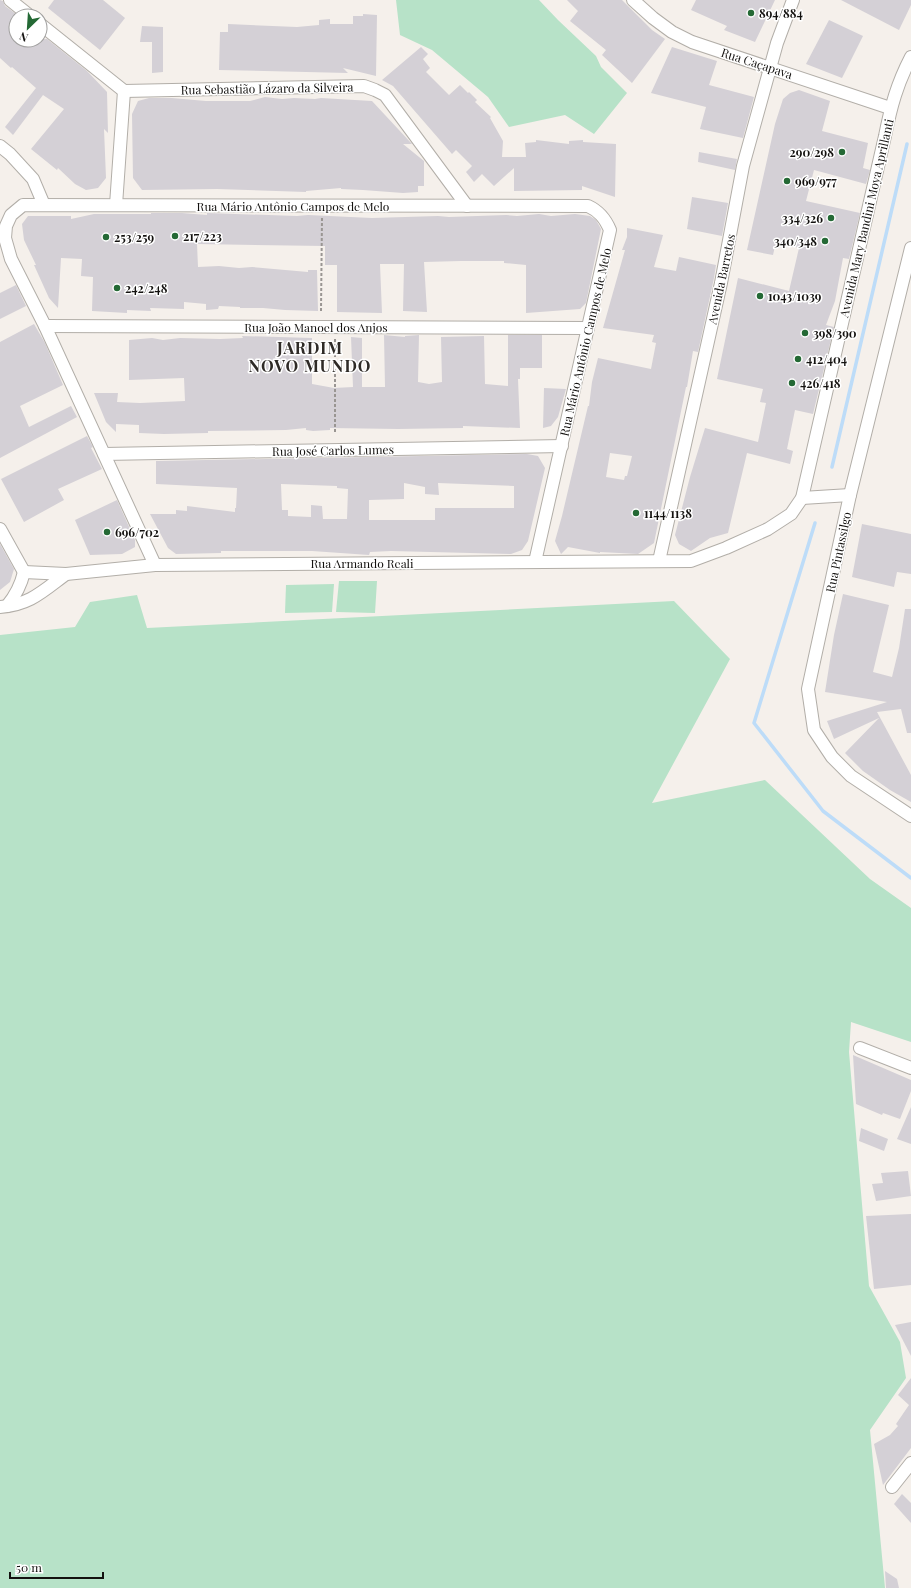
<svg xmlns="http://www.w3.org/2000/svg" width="911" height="1588" viewBox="0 0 911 1588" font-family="'Playfair Display',serif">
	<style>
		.green { fill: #b7e2c8 }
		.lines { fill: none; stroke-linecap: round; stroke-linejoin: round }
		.stream { stroke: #bddcf8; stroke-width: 3.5 }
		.building { fill: #d4d0d6; fill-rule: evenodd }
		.minor-casing { stroke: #b2aea8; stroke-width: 14 }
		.path { stroke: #999592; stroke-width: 2; stroke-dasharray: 3 2; stroke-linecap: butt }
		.minor { stroke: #fff; stroke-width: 12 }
		.poi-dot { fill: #246935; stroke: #fff; stroke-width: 1.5 }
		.labels { text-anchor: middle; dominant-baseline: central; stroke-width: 3; stroke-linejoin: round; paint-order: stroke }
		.poi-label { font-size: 12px; font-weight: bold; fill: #13110f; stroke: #fff; text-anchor: start }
		.street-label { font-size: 12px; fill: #13110f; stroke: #fff }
		.district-label { font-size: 16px; font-weight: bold; letter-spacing: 1px; fill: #2e2a26; stroke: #fff }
	</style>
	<rect width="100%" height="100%" fill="#f5f0eb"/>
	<!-- green -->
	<g class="green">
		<polygon points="396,0 539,0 558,20 596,56 601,67 627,93 594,134 565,115 509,127 488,97 432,50 400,35"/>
		<polygon points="339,581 377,581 375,613 336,612"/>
		<polygon points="334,584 332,612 285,613 286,585"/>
		<polygon points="137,595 147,628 674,601 730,659 652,803 765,780 870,879 911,908 911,1042 851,1022 849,1052 869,1286 900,1342 906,1378 870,1430 885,1588 0,1588 0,635 75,627 90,602"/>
	</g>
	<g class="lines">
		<!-- stream -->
		<g class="stream">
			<polyline points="832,467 907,144"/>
			<polyline points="815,523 754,723 823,811 911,878"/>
		</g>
	</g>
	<!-- building -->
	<g class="building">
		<polygon points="0,0 3,1 5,6 16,14 16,40 47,39 87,71 107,92 108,133 104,129 106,178 98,188 86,190 75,184 58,168 57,170 31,149 64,109 43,95 13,135 5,127 36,88 12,67 11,68 0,58"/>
		<polygon points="54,0 103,0 125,18 100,50 48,8"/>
		<polygon points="567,0 622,0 652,30 665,39 632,83 602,55 606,50 570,21 578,11"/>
		<polygon points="696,0 775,0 755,42 724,30 727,26 691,10"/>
		<polygon points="841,0 911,0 911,5 899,30"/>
		<polygon points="363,14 377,15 376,76 343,68 348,73 219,70 220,32 228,32 228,24 297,27 319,25 319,20 330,19 330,24 353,24 353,16 363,16"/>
		<polygon points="829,20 863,36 842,78 806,64"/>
		<polygon points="142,26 163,27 163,72 152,73 152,42 140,42"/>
		<polygon points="421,47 428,54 423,59 430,68 426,72 449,95 460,85 468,93 469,92 477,100 475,102 491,117 490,118 503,141 502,157 526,157 525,143 536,142 536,140 569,144 569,141 583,140 583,142 616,144 615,197 582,186 582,190 514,191 514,168 494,186 482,174 474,182 466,172 472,166 456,150 452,154 393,86 382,80"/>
		<polygon points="672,47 717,61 709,85 754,97 743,138 700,129 706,107 651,93"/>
		<polygon points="799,90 830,101 822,131 868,143 863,168 870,170 866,184 814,170 806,201 860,213 849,259 843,258 835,301 826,325 834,327 813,414 795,410 787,449 793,451 790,464 747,453 728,533 710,538 691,551 679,544 675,535 690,477 705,428 758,442 766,403 760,402 763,389 717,379 738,278 789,291 799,248 776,242 773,255 747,250 775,124 783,99 790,93"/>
		<polygon points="265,97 282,99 294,98 315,99 321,98 372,101 412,144 403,144 424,161 424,186 418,186 418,192 403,193 363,190 341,189 341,188 306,191 306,192 217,189 142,190 133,178 132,114 138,101 149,98 172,98 206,101 250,101"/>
		<polygon points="699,152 737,159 735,170 698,162"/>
		<polygon points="692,197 728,203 722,236 687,229"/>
		<polygon points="151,213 182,213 207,215 207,213 297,216 308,215 372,218 438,216 449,217 506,215 517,216 539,214 551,216 575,214 590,216 596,220 601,229 586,303 580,309 526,313 526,265 504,263 504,261 461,261 424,262 427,312 403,311 404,264 380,264 382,313 337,312 337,265 325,265 325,246 197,244 198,267 219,266 239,268 252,267 308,272 308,270 317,270 318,311 285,310 263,308 240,308 240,307 219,306 218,309 206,310 206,304 184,302 184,309 150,308 151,311 127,310 127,313 92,311 93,277 81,276 82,259 61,258 58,308 49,298 34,265 36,265 24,240 22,224 28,216 71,216 71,219 94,214 151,214"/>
		<path d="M 627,228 L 663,235 L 654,267 L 676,271 L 679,257 L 716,265 L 714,278 L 698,352 L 693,351 L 687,387 L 686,387 L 654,543 L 638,554 L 600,552 L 600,553 L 568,547 L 561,554 L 555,541 L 562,516 L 588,406 L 589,406 L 592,382 L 598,358 L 651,369 L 656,343 L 652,342 L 654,335 L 603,328 L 625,250 L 622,250 L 627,237 ZM 610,453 L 632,456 L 627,476 L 625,476 L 624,480 L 606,477 Z"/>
		<polygon points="16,285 26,306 0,319 0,293"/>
		<polygon points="34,324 45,343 63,385 20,406 29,427 71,406 77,417 0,458 0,342"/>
		<polygon points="384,335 405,337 405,336 419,335 418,382 429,384 442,382 441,337 484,336 485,384 508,386 508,335 542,335 542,368 520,368 520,379 518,379 520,428 463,426 463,428 398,429 330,428 330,430 313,431 306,430 306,428 286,430 208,431 208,433 164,434 139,433 139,425 116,424 116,432 106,422 94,393 118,393 117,402 140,403 185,401 184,378 129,380 129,340 152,338 163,340 180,338 220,339 243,338 242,336 312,338 312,384 334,388 353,387 351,337 362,338 362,387 385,387"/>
		<polygon points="544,388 566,389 558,417 551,426 543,428"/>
		<polygon points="87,436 93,447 91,448 102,469 58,489 64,500 24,522 1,479"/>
		<path d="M 527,454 L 538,456 L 545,468 L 528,541 L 522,550 L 511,554 L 391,551 L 370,552 L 369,555 L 312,551 L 221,551 L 221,553 L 176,554 L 168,548 L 150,514 L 176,514 L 176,510 L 187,511 L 187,506 L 235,512 L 235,508 L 236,508 L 237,488 L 156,484 L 156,461 ZM 404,483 L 425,487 L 425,494 L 439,495 L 438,483 L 514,486 L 514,508 L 435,508 L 435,520 L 369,520 L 369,500 L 404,499 ZM 281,484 L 337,486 L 337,488 L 348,489 L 347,519 L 323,519 L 322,506 L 311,505 L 311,517 L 288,516 L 288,510 L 282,510 Z"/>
		<polygon points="117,500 135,540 135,547 122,554 90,555 75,520"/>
		<polygon points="862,524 911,534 911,574 897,572 894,587 852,577"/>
		<polygon points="0,544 14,569 10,582 0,590"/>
		<polygon points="843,594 889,605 873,672 892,677 899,648 905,609 911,609 911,733 907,733 901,709 877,712 911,775 911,802 890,790 863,771 845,753 879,718 834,739 827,721 887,702 825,692 834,635"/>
		<polygon points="853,1055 911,1080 911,1091 900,1119 883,1113 882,1115 856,1104"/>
		<polygon points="911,1107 911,1144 897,1139"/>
		<polygon points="861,1128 888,1139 884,1151 859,1141"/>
		<polygon points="908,1171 911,1196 876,1201 872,1184 883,1183 881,1173"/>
		<polygon points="911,1214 911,1285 874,1289 866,1216"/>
		<polygon points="911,1322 911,1356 895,1325"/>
		<polygon points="911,1378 911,1448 883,1485 874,1444 890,1435 898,1426 896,1424 909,1405 898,1395"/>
		<polygon points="902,1494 911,1503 911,1523 894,1504"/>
		<polygon points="885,1571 897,1579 899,1588 886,1588"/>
	</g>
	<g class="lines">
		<defs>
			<g id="minor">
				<polyline points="10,0 30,16"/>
				<polyline points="633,0 653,18 672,32 692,42 890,108"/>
				<polyline points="40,24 124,91"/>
				<polyline points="124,91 364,86 375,90 385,95 467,206"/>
				<polyline points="0,146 10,154 33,179 44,205"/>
				<polyline points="116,205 124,91"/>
				<polyline points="911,248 850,495 808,689 814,730 832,757 851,776 911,816"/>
				<polyline points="45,326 588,328"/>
				<polyline points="104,454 562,446"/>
				<polyline points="802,498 850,495"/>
				<polyline points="0,529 24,572"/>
				<polyline points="659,561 721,283 743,166 777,43 793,0"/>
				<path d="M 155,565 L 45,326 L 11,259 L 5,238 L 6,226 L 11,215 L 23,205 L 588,206 C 599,211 605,218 610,230 L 535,562"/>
				<path d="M 24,572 L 66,574 L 155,565 L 691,561 L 726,548 L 768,529 L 791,514 L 802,498 L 885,136 C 891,106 897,84 911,57"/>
				<path d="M 7,606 C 16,595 21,585 24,572"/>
				<path d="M 0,607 C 30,605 43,591 66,574"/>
				<polyline points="860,1048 911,1068"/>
				<polyline points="892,1487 911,1463"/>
			</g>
		</defs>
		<!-- minor casing -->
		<use href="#minor" class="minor-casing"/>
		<!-- path -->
		<g class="path">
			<polyline points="321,311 322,217"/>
			<polyline points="335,339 335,432"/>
		</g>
		<!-- minor -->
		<use href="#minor" class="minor"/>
	</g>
	<!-- markers -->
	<g class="poi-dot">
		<circle cx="751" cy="13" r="4"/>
		<circle cx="842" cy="152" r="4"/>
		<circle cx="787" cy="181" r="4"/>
		<circle cx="831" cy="218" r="4"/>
		<circle cx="175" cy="236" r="4"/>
		<circle cx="106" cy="237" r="4"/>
		<circle cx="825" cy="241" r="4"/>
		<circle cx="117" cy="288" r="4"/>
		<circle cx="760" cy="296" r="4"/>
		<circle cx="805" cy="333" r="4"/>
		<circle cx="798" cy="359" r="4"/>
		<circle cx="792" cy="383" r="4"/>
		<circle cx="636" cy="513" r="4"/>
		<circle cx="107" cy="532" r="4"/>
	</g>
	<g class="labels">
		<!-- poi labels -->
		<g class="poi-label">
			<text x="759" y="13">894/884</text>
			<text x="834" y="152" text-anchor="end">290/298</text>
			<text x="795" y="181">969/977</text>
			<text x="823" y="218" text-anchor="end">334/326</text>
			<text x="183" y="236">217/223</text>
			<text x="114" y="237">253/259</text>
			<text x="817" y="241" text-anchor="end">340/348</text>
			<text x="125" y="288">242/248</text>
			<text x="768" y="296">1043/1039</text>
			<text x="813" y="333">398/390</text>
			<text x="806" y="359">412/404</text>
			<text x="800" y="383">426/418</text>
			<text x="644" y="513">1144/1138</text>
			<text x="115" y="532">696/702</text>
		</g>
		<!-- street labels -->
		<g class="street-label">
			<text transform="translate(757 63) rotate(18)">Rua Caçapava</text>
			<text transform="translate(267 88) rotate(-1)">Rua Sebastião Lázaro da Silveira</text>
			<text x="293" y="206">Rua Mário Antônio Campos de Melo</text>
			<text transform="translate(866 218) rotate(-77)">Avenida Mary Bandini Moya Aprillanti</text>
			<text transform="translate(721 279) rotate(-78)">Avenida Barretos</text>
			<text x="316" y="327">Rua João Manoel dos Anjos</text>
			<text transform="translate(585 342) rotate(-77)">Rua Mário Antônio Campos de Melo</text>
			<text transform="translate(333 450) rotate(-1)">Rua José Carlos Lumes</text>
			<text transform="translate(838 552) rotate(-78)">Rua Pintassilgo</text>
			<text x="362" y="563">Rua Armando Reali</text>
		</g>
		<!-- district labels -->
		<g class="district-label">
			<text x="310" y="347">JARDIM<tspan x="310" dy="18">NOVO MUNDO</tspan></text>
		</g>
	</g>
	<!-- north arrow -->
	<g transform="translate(28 28) rotate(205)"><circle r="19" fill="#ffffff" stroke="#a1a09f"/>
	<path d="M0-3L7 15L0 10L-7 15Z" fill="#246935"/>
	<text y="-6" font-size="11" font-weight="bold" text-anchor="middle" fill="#13110f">N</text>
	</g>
	<!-- scale -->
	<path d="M10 1572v6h93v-6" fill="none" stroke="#13110f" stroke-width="2"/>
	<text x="16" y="1572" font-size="12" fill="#13110f" stroke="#ffffff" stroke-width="3" paint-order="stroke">50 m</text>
</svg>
